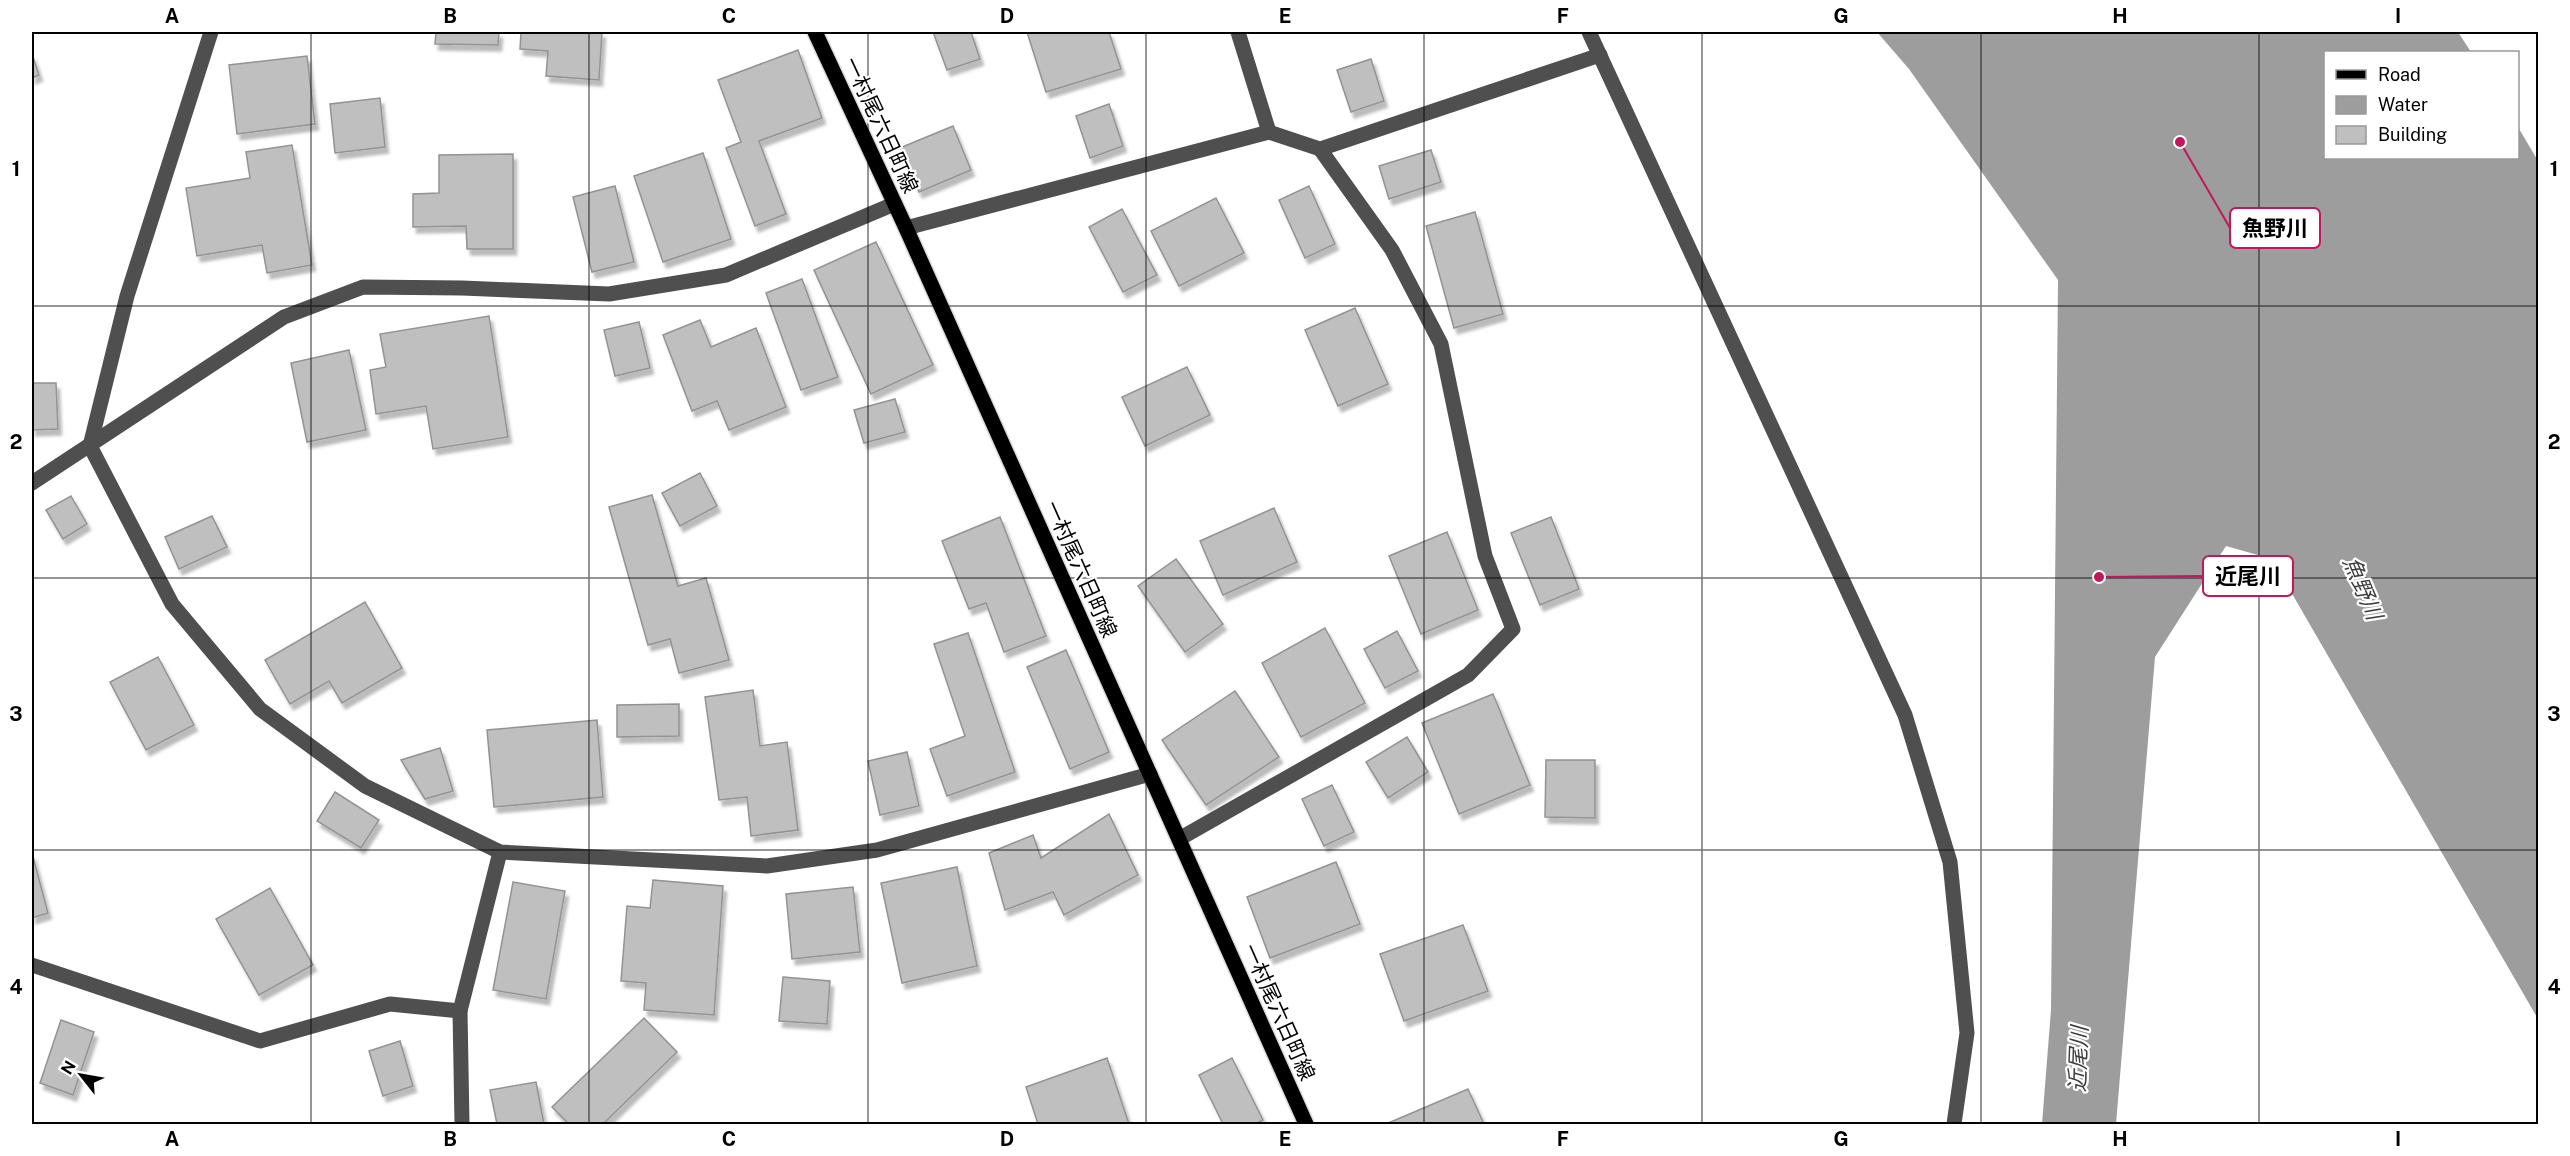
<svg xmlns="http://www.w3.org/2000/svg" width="2570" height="1156" viewBox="0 0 2570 1156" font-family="'Public Sans','Noto Sans JP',sans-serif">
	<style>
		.water { fill: #9d9d9d }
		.building { fill: #bfbfbf; stroke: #939393; stroke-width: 1.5; filter: url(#shadow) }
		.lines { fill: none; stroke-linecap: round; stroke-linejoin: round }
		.major-casing { stroke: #dbdbdb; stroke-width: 18 }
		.minor { stroke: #4f4f4f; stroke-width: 15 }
		.major { stroke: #000; stroke-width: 15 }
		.grid { fill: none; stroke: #000; stroke-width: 1.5; stroke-opacity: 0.55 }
		.labels { text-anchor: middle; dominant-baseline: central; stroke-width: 4.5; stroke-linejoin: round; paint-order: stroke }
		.street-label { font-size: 21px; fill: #000; stroke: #fff }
		.water-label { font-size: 22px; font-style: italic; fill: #3e3e3e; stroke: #fff }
		.leader { fill: none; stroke: #c2185b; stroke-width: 2 }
		.callout-dot { fill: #c2185b; stroke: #fff; stroke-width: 2 }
		.callout { fill: #fff; stroke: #c2185b; stroke-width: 2 }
		.callout-label { font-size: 22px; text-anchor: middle; font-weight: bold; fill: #000 }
		.neatline { fill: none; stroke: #000; stroke-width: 2 }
		.grid-label { font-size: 20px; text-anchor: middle; font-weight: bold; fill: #000 }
	</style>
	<defs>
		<filter id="shadow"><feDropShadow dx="3.5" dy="6" stdDeviation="1.5" flood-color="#0004"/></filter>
	</defs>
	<rect width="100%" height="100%" fill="#fff"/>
	<!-- water -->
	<polygon class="water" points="1877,32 2458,32 2471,52 2326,52 2326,158 2518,158 2518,127 2538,161 2538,1019 2272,559 2226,546 2155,657 2116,1124 2042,1124 2051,1010 2058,280 1909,69"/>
	<!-- building -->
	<g class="building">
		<polygon points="436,32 499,32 498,45 435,44"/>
		<polygon points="521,32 602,32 599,80 546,76 548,51 520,49"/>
		<polygon points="933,32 971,32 980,59 947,70"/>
		<polygon points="1027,32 1109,32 1121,69 1046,92"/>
		<polygon points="798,50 822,118 759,141 786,214 755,226 726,148 741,142 718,80"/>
		<polygon points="32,54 39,75 32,78"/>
		<polygon points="307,56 315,124 237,134 229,65"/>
		<polygon points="1371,59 1384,101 1351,112 1337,70"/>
		<polygon points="380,98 385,147 335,153 330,104"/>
		<polygon points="1109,104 1123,146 1090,158 1076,116"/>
		<polygon points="953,126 971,170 919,192 900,148"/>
		<polygon points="292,145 312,265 267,273 262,245 197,256 186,188 250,178 246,152"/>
		<polygon points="1431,150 1441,182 1389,199 1379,166"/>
		<polygon points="703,153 731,239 663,262 634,176"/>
		<polygon points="513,154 513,249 467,249 466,226 413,227 413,194 439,193 439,155"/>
		<polygon points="615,186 634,262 592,272 573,197"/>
		<polygon points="1309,186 1335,244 1305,258 1279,200"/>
		<polygon points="1216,198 1244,253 1179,286 1151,231"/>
		<polygon points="1122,209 1157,275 1123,292 1089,227"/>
		<polygon points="1475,212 1503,314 1454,328 1426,226"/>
		<polygon points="876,242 933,365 871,394 814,270"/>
		<polygon points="802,279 838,377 801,390 766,293"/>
		<polygon points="1355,308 1388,384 1338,406 1305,330"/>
		<polygon points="489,316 508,437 433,449 426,406 376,414 370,370 386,367 380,334"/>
		<polygon points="700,320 711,347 756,328 786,407 729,430 717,401 692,411 663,335"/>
		<polygon points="639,322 650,368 615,376 604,330"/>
		<polygon points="349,350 366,430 307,442 291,363"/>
		<polygon points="1187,367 1210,415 1145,446 1122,397"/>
		<polygon points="32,383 56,383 58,429 32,430"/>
		<polygon points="895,399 905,432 864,443 854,410"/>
		<polygon points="700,473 717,506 680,526 662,493"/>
		<polygon points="652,495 678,586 706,578 729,660 679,673 670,639 648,645 609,507"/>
		<polygon points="71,496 87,524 63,539 46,510"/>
		<polygon points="1274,508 1297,562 1223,595 1200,541"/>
		<polygon points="212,516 227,547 179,569 165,537"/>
		<polygon points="1000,517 1046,636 1004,652 986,603 969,609 942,541"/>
		<polygon points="1551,517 1579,589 1540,605 1511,533"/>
		<polygon points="1447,532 1478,610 1421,634 1389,556"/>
		<polygon points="1176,559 1223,624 1185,652 1138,586"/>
		<polygon points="365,602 402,668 342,703 329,681 290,704 265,660"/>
		<polygon points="1325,628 1365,703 1301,737 1262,663"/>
		<polygon points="1397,631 1418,671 1385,688 1364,649"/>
		<polygon points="968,633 1015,772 947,796 930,749 965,736 934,644"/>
		<polygon points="1066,650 1109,752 1070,769 1027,667"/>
		<polygon points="158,657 194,725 146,750 110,682"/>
		<polygon points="753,690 760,746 787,742 798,830 751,836 747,797 719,800 705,697"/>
		<polygon points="1235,691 1279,757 1206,805 1162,740"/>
		<polygon points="1493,694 1530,785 1459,814 1422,723"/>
		<polygon points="679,704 679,736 617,737 617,705"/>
		<polygon points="597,720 603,797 494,807 487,730"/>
		<polygon points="1407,737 1428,772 1388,798 1366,762"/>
		<polygon points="440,748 453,791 425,799 401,760"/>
		<polygon points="907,752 919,806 880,815 868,761"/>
		<polygon points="1546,760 1595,760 1595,818 1545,817"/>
		<polygon points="1332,785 1354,832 1324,846 1302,799"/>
		<polygon points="335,792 379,820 361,848 317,821"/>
		<polygon points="1109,814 1138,875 1064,915 1053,892 1005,910 989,853 1033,835 1041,858"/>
		<polygon points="32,853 48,913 32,918"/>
		<polygon points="1336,862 1360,924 1270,958 1247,897"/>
		<polygon points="957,867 977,966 902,983 881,883"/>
		<polygon points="653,880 723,886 714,1015 644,1010 646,983 621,981 627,906 650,908"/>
		<polygon points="513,882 565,891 546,999 493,990"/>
		<polygon points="853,887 860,952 792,959 786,894"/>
		<polygon points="270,888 313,965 259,995 216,919"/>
		<polygon points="1463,925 1488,991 1404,1021 1380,954"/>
		<polygon points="783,977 830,981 827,1024 779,1021"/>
		<polygon points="644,1018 677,1052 603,1124 569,1124 552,1107"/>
		<polygon points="61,1020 94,1032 73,1095 40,1083"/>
		<polygon points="400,1041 413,1086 383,1096 369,1051"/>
		<polygon points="1107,1058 1129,1124 1038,1124 1026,1087"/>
		<polygon points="1232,1058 1263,1120 1255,1124 1223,1124 1199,1075"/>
		<polygon points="536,1082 544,1124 497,1124 490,1090"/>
		<polygon points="1468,1089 1484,1124 1386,1124"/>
	</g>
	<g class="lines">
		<defs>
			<polyline id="major" points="815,32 906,228 1306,1124"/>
		</defs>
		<!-- major casing -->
		<use href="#major" class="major-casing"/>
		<!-- minor -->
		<g class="minor">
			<polyline points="211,32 127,296 90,446 172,604 260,709 365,786 500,852 767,866 877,850 1150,774"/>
			<polyline points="1238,32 1269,132"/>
			<polyline points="1589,32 1905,715 1950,862 1967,1033 1954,1124"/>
			<polyline points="906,228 1269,132 1320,149 1600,55"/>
			<polyline points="32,483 284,317 363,287 462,288 609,294 726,275 894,204"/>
			<polyline points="1179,839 1468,675 1513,629 1485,556 1441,344 1392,250 1320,149"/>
			<polyline points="32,965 260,1041 390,1004 460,1011"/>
			<polyline points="462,1124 460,1011 500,852"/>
		</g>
		<!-- major -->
		<use href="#major" class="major"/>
	</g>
	<!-- grid -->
	<path class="grid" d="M 311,32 L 311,1124M 589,32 L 589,1124M 868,32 L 868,1124M 1146,32 L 1146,1124M 1424,32 L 1424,1124M 1702,32 L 1702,1124M 1981,32 L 1981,1124M 2259,32 L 2259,1124M 32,306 L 2538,306M 32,578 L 2538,578M 32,850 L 2538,850"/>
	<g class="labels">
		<!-- street labels -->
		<g class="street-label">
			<text transform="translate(881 125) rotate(65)">一村尾六日町線</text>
			<text transform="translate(1081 569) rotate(66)">一村尾六日町線</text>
			<text transform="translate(1279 1012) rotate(66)">一村尾六日町線</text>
		</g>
		<!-- water labels -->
		<g class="water-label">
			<text transform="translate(2363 588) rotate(67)">魚野川</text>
			<text transform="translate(2078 1059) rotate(-88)">近尾川</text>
		</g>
	</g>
	<!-- callouts -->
	<path class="leader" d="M2180 142L2230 228M2099 577L2203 576"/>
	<g class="callout-dot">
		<circle cx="2180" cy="142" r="6"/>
		<circle cx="2099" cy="577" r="6"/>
	</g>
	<g class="callout">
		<rect x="2230" y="208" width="90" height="40" rx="6"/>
		<rect x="2203" y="556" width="90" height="40" rx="6"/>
	</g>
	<g class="callout-label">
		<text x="2275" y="236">魚野川</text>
		<text x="2248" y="584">近尾川</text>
	</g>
	<!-- border -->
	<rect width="2570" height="1156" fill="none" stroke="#ffffff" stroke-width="66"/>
	<!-- legend -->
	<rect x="2324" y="51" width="195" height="108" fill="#ffffff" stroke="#999999" stroke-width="1.5"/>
	<rect x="2336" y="70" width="30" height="9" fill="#000000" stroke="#999999" stroke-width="1.5"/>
	<text x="2378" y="81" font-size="18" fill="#000000">Road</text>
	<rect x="2336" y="96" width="30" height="18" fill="#9d9d9d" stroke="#999999" stroke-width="1.5"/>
	<text x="2378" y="111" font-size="18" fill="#000000">Water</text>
	<rect x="2336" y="126" width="30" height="18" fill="#bfbfbf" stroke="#999999" stroke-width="1.5"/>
	<text x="2378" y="141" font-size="18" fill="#000000">Building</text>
	<!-- north arrow -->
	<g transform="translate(81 1075) rotate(301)" stroke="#ffffff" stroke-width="4.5" paint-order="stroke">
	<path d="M0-4.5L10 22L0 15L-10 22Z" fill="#000000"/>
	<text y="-9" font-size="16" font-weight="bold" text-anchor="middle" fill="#000000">N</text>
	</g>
	<rect x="33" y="33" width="2504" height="1090" class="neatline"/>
	<g class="grid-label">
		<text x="172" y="23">A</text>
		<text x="450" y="23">B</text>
		<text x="729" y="23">C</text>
		<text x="1007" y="23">D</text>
		<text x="1285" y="23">E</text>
		<text x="1563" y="23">F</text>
		<text x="1841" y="23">G</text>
		<text x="2120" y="23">H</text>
		<text x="2398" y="23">I</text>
		<text x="16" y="176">1</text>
		<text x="2554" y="176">1</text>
		<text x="16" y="449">2</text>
		<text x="2554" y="449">2</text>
		<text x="16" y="721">3</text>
		<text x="2554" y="721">3</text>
		<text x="16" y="994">4</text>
		<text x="2554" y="994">4</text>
		<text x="172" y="1146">A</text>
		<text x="450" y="1146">B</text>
		<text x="729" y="1146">C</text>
		<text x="1007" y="1146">D</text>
		<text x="1285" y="1146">E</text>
		<text x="1563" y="1146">F</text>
		<text x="1841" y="1146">G</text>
		<text x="2120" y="1146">H</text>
		<text x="2398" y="1146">I</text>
	</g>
</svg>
